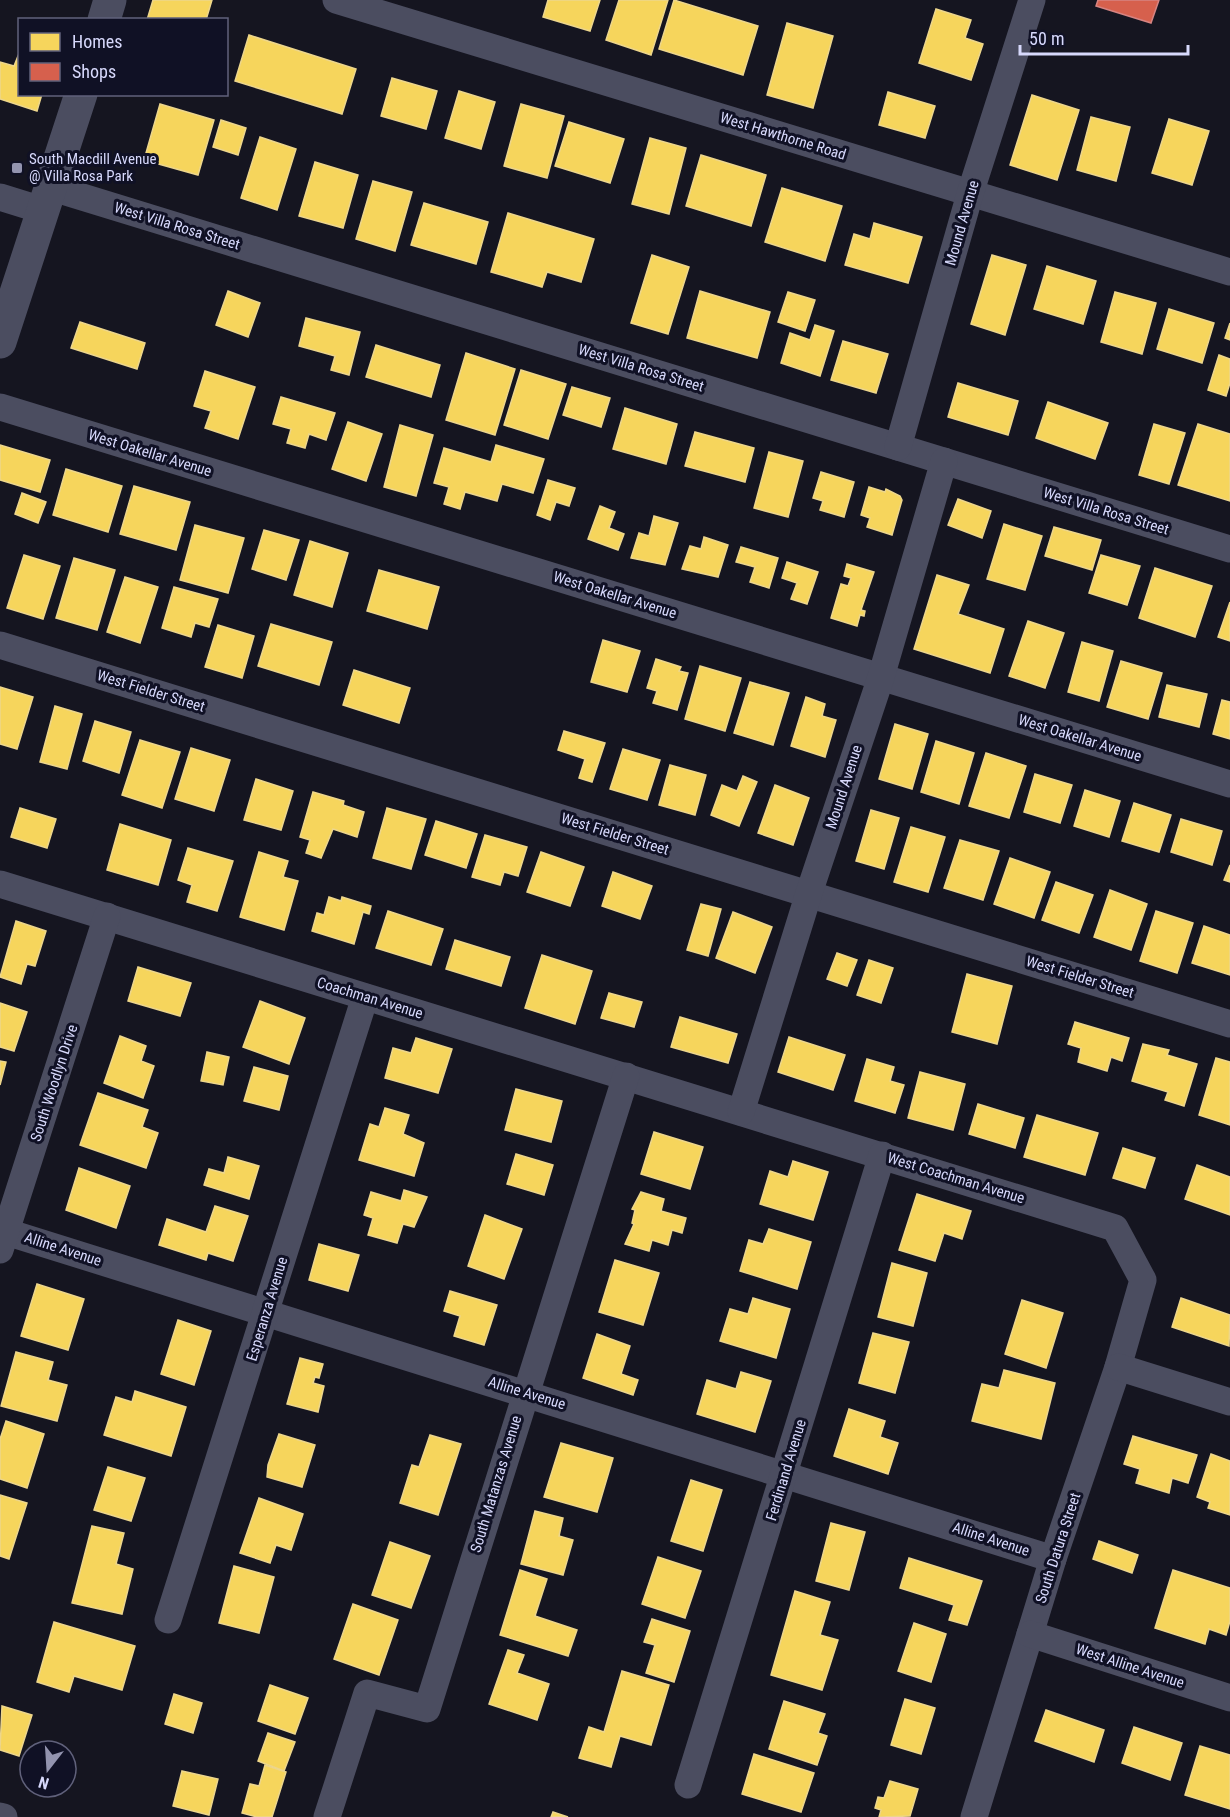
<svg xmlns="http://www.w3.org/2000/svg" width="1230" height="1817" viewBox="0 0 1230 1817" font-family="'Roboto Condensed',sans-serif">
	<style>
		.homes { fill: #f6d55c; stroke: #edd68c; stroke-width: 1.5 }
		.shops { fill: #d6604d; stroke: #d68482; stroke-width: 1.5 }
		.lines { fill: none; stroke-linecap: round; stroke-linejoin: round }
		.minor { stroke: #4b4d60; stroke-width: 27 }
		.tertiary { stroke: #4b4d60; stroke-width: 33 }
		.poi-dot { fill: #9394af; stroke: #101125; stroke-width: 2 }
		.labels { text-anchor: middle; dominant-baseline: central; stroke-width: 6; stroke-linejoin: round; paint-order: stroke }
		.street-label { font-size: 15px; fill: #d7d9fc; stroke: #101125 }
		.poi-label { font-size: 15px; fill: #d7d9fc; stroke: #101125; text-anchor: start }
	</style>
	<rect width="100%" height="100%" fill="#151520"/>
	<!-- homes -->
	<g class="homes">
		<polygon points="153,0 212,0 206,20 147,20"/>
		<polygon points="548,0 600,0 590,31 543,17"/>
		<polygon points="619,0 668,0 651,55 606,40"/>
		<polygon points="674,0 758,26 743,75 659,49"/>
		<polygon points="936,9 971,20 965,38 983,44 971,80 919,63"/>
		<polygon points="787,23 833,36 813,108 767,95"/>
		<polygon points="249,35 356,69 342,114 235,81"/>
		<polygon points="20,51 20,94 42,94 37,111 0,99 0,62 14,66"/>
		<polygon points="392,78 437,91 426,129 381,116"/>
		<polygon points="459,91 495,102 481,149 445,138"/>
		<polygon points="888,92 935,106 925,138 879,125"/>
		<polygon points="1032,95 1079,110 1057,180 1010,165"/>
		<polygon points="160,104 214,120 198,175 144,160"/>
		<polygon points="521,104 564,116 547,178 504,166"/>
		<polygon points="1091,117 1130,127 1116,181 1077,170"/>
		<polygon points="1169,119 1209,131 1192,185 1152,173"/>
		<polygon points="221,120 246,128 238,155 213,147"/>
		<polygon points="569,122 624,139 610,183 555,166"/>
		<polygon points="260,137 296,149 277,210 241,198"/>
		<polygon points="650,138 686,148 669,214 632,204"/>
		<polygon points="701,155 766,175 751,226 686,206"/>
		<polygon points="315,162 358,175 343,228 299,216"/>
		<polygon points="373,181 412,192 395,251 356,239"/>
		<polygon points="782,188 842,206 825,261 765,242"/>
		<polygon points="424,203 488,222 476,264 411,245"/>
		<polygon points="508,213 594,239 581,282 547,272 542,287 491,272"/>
		<polygon points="874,223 922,237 908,283 845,265 854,234 870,239"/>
		<polygon points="652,255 689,267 668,334 631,323"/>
		<polygon points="992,255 1026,265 1005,335 971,324"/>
		<polygon points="1047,266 1096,281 1083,324 1034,309"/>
		<polygon points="228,291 260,303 248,337 216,325"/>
		<polygon points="700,291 770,312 757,358 687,338"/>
		<polygon points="788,292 815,300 805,331 778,322"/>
		<polygon points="1115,292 1156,303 1142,354 1101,342"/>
		<polygon points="1169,309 1214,323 1202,363 1157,349"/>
		<polygon points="306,318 360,332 349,375 331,370 335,356 299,346"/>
		<polygon points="80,322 145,343 137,369 71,348"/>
		<polygon points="1230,323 1230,340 1225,338"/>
		<polygon points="815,325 834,331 820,376 781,363 790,333 810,340"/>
		<polygon points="843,341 888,354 876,393 831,380"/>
		<polygon points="376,345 440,365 431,397 366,377"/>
		<polygon points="466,353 515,369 495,435 446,420"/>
		<polygon points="1219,355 1230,359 1230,383 1226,396 1208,390"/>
		<polygon points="521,370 566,384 548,439 504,425"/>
		<polygon points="205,371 255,387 238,439 205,428 211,411 194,406"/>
		<polygon points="958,383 1018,401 1008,435 948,417"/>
		<polygon points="572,387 610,398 601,427 563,415"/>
		<polygon points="281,397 335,413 326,440 309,434 305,448 287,443 291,429 273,424"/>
		<polygon points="1048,402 1108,423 1095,459 1036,438"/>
		<polygon points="625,408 677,424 666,464 613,449"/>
		<polygon points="348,422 382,434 366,481 332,469"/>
		<polygon points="1154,424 1185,433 1169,484 1139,475"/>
		<polygon points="1198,424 1230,434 1230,501 1178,485"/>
		<polygon points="400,425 433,435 416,496 384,487"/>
		<polygon points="695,432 754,448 745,482 685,466"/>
		<polygon points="0,445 50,460 40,492 0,480"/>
		<polygon points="496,445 544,459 533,493 502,484 497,501 465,492 460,509 444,504 449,487 434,483 444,448 491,462"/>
		<polygon points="769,452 803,461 788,517 754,508"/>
		<polygon points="66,469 122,486 108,532 53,515"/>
		<polygon points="821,472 854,482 844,517 820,510 823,501 813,498"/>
		<polygon points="548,480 575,488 569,506 556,502 550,520 537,515"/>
		<polygon points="134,486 190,502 176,550 120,534"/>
		<polygon points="869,487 885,492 886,489 900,496 902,500 892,535 867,527 870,518 861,515"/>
		<polygon points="22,493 46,502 38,523 15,514"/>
		<polygon points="958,499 991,511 982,538 948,525"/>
		<polygon points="600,506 615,512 609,528 624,534 618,550 588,539"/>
		<polygon points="654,516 678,523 665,565 631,558 639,533 649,536"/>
		<polygon points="1004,524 1042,536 1025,590 987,579"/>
		<polygon points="195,525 244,538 228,593 180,580"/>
		<polygon points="1054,527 1101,540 1092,570 1045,556"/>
		<polygon points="264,530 299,540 286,580 252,569"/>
		<polygon points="704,537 728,545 718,577 682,569 690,546 701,549"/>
		<polygon points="310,541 348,553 332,607 294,595"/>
		<polygon points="741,547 778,558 769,588 750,582 755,567 736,562"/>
		<polygon points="24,555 60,566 43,619 7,608"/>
		<polygon points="1101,555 1140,566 1127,605 1089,593"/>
		<polygon points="74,558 115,570 97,630 56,618"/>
		<polygon points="787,562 818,572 807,604 791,599 797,583 782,578"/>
		<polygon points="847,564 874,572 861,610 865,611 864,616 860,615 857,626 831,618 841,584 848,586 851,578 844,576"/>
		<polygon points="1155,568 1212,586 1195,637 1139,618"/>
		<polygon points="379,570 439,587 427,629 367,611"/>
		<polygon points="937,575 969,585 958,614 1004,629 990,673 914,649"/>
		<polygon points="125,577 158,587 140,643 107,632"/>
		<polygon points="174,587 218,599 209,627 195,623 191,637 162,628"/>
		<polygon points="1230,602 1230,641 1218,637"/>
		<polygon points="1028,621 1064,633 1045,688 1009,676"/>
		<polygon points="271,624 332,642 319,685 258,666"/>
		<polygon points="218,625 254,636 242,678 205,667"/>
		<polygon points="603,640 640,651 627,692 591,682"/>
		<polygon points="1082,642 1113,651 1099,701 1068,692"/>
		<polygon points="656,659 681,667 679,671 688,673 677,710 653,703 657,691 647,688"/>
		<polygon points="1121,661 1162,673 1148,719 1107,707"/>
		<polygon points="700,666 741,678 725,731 685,719"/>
		<polygon points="354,670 410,688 399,723 343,705"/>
		<polygon points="750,682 789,693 773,745 734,733"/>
		<polygon points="1167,685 1207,694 1199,727 1159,717"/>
		<polygon points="0,687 33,697 17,749 0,744"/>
		<polygon points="806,697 825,704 822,716 836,720 825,757 791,746"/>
		<polygon points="1222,700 1230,702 1230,739 1213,734"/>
		<polygon points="55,706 82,714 67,769 40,762"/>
		<polygon points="95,721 131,732 119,773 83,761"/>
		<polygon points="895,724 928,734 912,789 879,779"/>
		<polygon points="564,731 605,743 592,782 579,778 585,759 558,750"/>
		<polygon points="140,740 180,752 162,808 122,795"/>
		<polygon points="936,741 974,753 959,804 921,792"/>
		<polygon points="191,748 230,760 214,811 175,799"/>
		<polygon points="623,749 660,760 647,800 610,789"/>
		<polygon points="986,753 1026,766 1009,818 969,806"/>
		<polygon points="670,765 706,775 695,815 659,805"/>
		<polygon points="1035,774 1072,785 1060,823 1024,812"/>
		<polygon points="743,776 757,782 739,826 711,815 722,785 737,791"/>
		<polygon points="256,779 293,791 281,830 244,820"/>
		<polygon points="775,785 809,798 793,845 758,833"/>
		<polygon points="1085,790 1120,801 1109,837 1074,826"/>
		<polygon points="313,792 344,801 343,805 364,812 357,837 333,829 321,858 306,853 310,840 300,837"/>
		<polygon points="1134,803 1171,815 1159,852 1122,841"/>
		<polygon points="20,808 56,819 47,848 11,837"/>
		<polygon points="387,808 426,819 411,869 373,858"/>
		<polygon points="871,810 899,818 884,869 856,861"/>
		<polygon points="1181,819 1222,831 1212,865 1171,852"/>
		<polygon points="436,821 477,834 466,868 425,855"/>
		<polygon points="120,824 171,840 158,885 107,870"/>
		<polygon points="911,827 945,837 928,892 894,882"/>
		<polygon points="485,835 527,847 518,876 504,872 500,885 472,877"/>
		<polygon points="960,840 999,851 983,900 944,888"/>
		<polygon points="188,848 233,861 217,911 187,902 192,885 178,880"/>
		<polygon points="259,852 288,861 283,877 298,881 284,930 240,917"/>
		<polygon points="541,852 584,867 570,906 527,892"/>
		<polygon points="1010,858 1050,872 1034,918 994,904"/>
		<polygon points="1230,865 1230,882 1224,880"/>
		<polygon points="613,872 652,886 640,919 602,906"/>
		<polygon points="1056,882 1093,895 1079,933 1042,920"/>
		<polygon points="1110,890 1147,904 1131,950 1094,937"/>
		<polygon points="329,897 341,901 342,897 371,906 369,914 363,912 354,944 312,931 317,913 324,915"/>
		<polygon points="701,904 721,909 708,956 687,950"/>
		<polygon points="388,911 443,929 431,965 376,948"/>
		<polygon points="1156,911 1193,923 1177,973 1140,961"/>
		<polygon points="733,912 772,927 755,973 716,958"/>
		<polygon points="16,921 46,931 35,966 27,964 21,984 0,977"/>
		<polygon points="1204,926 1230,935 1230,975 1192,963"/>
		<polygon points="455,940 510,957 501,986 446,969"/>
		<polygon points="837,953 857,960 847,986 827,979"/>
		<polygon points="542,955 592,971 575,1024 525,1008"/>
		<polygon points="869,960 893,968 881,1003 857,995"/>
		<polygon points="138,967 191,983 180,1016 128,1001"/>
		<polygon points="967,974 1012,986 997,1044 952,1032"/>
		<polygon points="609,993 642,1002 634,1027 601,1018"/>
		<polygon points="260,1001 305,1018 289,1064 243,1047"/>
		<polygon points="0,1003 27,1012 14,1051 0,1047"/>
		<polygon points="680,1017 737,1034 728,1063 671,1047"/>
		<polygon points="1075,1022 1129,1038 1122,1061 1111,1057 1107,1071 1078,1062 1081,1048 1068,1044"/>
		<polygon points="120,1036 146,1046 141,1061 154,1066 143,1098 104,1083"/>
		<polygon points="789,1037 845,1055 833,1090 778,1072"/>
		<polygon points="416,1038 452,1049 438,1093 385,1078 393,1048 411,1053"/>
		<polygon points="1143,1044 1169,1050 1167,1055 1197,1064 1184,1106 1165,1100 1168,1092 1132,1081"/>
		<polygon points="207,1052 229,1057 223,1085 201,1081"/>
		<polygon points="1216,1058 1230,1062 1230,1125 1199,1115"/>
		<polygon points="867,1059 894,1067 890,1081 904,1085 895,1113 855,1101"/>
		<polygon points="0,1061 6,1062 0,1085"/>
		<polygon points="254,1067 288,1076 279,1110 244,1101"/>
		<polygon points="920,1072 965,1084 953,1130 908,1118"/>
		<polygon points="516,1089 562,1101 551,1142 505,1130"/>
		<polygon points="98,1093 148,1110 142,1127 158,1133 146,1168 80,1145"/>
		<polygon points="978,1104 1024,1118 1015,1148 969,1134"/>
		<polygon points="385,1108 409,1115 403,1134 424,1143 414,1176 359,1160 370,1124 379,1127"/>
		<polygon points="1037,1115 1098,1133 1085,1175 1024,1157"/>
		<polygon points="654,1132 703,1147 690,1189 641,1174"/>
		<polygon points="1123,1148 1155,1158 1145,1188 1113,1178"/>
		<polygon points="516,1154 553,1165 544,1195 507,1184"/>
		<polygon points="228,1157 259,1166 249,1199 204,1185 209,1169 224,1173"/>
		<polygon points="793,1161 828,1172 813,1220 760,1204 770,1171 788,1177"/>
		<polygon points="1197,1165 1230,1177 1230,1215 1185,1199"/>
		<polygon points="79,1168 130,1186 116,1228 66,1210"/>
		<polygon points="404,1190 427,1197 414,1227 403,1224 397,1243 368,1235 373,1218 364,1215 371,1192 401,1201"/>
		<polygon points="641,1192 664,1199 661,1211 686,1218 682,1233 672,1230 668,1245 652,1240 649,1251 625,1244 634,1224 632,1223 635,1210 632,1209"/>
		<polygon points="917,1194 971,1211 962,1239 944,1233 935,1261 899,1250"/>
		<polygon points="215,1206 248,1216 233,1261 208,1253 206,1260 159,1245 167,1219 206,1232"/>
		<polygon points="485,1215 522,1229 504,1279 468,1266"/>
		<polygon points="769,1229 811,1242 797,1289 740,1271 749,1240 763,1244"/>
		<polygon points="319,1244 359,1255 348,1291 309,1280"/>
		<polygon points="615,1260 659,1273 643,1325 599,1312"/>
		<polygon points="892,1263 927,1273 913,1326 878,1317"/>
		<polygon points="37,1284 84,1299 68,1350 21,1336"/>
		<polygon points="450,1291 497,1305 484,1345 454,1336 460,1316 444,1311"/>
		<polygon points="753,1298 790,1309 776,1358 720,1341 730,1309 748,1314"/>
		<polygon points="1181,1298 1230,1315 1229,1346 1172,1327"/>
		<polygon points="1022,1300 1063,1313 1046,1368 1005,1354"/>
		<polygon points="178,1320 211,1331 194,1385 161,1374"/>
		<polygon points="873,1333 909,1342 895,1393 859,1383"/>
		<polygon points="597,1334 630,1346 621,1374 638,1380 633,1395 583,1378"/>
		<polygon points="16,1352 53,1362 48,1380 67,1385 57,1421 1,1406"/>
		<polygon points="300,1358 323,1364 319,1378 315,1377 313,1383 324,1386 318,1412 287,1404"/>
		<polygon points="1004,1370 1055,1383 1041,1439 972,1421 982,1384 999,1388"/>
		<polygon points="741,1372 771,1381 755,1432 697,1414 707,1380 736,1389"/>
		<polygon points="135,1391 186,1407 171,1456 104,1435 116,1397 132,1402"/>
		<polygon points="849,1409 885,1421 880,1437 898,1443 888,1474 834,1456"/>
		<polygon points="6,1421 44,1434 27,1488 0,1479 0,1439"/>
		<polygon points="279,1434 315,1445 302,1487 267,1477 268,1465"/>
		<polygon points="430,1435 461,1444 438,1515 400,1503 412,1465 419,1467"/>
		<polygon points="1133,1436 1197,1455 1188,1483 1172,1478 1169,1493 1136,1483 1140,1469 1124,1464"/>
		<polygon points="561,1443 613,1458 597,1512 544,1497"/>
		<polygon points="1211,1454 1230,1461 1230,1515 1208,1508 1210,1502 1197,1497"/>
		<polygon points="108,1467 145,1478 131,1521 94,1510"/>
		<polygon points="691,1480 722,1490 703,1551 671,1541"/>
		<polygon points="0,1495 27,1503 9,1559 0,1556"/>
		<polygon points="259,1498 303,1514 291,1550 276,1545 270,1563 240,1553"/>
		<polygon points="535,1511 563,1518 559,1536 573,1540 563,1575 521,1564"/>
		<polygon points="831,1523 865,1532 849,1590 816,1581"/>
		<polygon points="92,1526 124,1533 116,1564 133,1569 122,1614 72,1603"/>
		<polygon points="1099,1541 1138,1555 1132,1573 1093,1559"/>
		<polygon points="390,1542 430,1556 411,1608 372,1595"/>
		<polygon points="658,1557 701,1571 685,1618 642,1604"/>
		<polygon points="909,1558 982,1581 967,1625 949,1620 954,1605 900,1588"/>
		<polygon points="234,1566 274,1577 259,1633 219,1623"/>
		<polygon points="520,1570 547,1579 535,1616 577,1630 568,1656 500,1635"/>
		<polygon points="1173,1570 1230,1588 1230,1621 1226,1635 1209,1629 1205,1644 1155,1628"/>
		<polygon points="795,1591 830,1602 820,1635 838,1640 822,1690 771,1675"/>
		<polygon points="353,1604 398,1620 379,1675 334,1659"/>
		<polygon points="652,1619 690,1631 674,1682 646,1673 655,1645 644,1642"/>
		<polygon points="54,1622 135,1646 122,1690 74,1676 69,1692 37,1682"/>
		<polygon points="914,1623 946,1634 931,1682 898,1671"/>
		<polygon points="508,1650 524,1655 517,1673 549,1684 537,1720 489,1704"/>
		<polygon points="622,1671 669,1685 651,1745 620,1736 611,1767 579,1758 589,1727 604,1732"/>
		<polygon points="270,1685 308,1698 295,1734 258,1721"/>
		<polygon points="174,1694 202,1703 193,1733 165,1724"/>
		<polygon points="905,1699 935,1708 921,1754 891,1745"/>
		<polygon points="784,1701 825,1714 818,1733 827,1736 817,1765 769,1749"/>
		<polygon points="2,1706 32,1715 19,1756 0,1750"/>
		<polygon points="1046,1710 1104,1730 1094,1762 1035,1741"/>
		<polygon points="1134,1727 1182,1743 1170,1780 1122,1763"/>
		<polygon points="268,1733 295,1742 284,1771 258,1761"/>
		<polygon points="1200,1746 1230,1755 1230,1809 1185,1795"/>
		<polygon points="754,1754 814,1773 801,1812 742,1794"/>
		<polygon points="265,1765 286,1772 272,1817 257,1817 242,1813 250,1784 259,1786"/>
		<polygon points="182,1771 218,1779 209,1815 173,1806"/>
		<polygon points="890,1781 918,1789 910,1816 879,1817 881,1810 875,1808 878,1797 884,1798"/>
		<polygon points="553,1812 568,1817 551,1817"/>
	</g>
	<!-- shops -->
	<polygon class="shops" points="1098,0 1159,0 1151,23 1096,6"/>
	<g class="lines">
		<!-- minor -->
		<g class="minor">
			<polyline points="336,0 1230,272"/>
			<polyline points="53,188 1230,549"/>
			<polyline points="0,197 45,211"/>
			<polyline points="0,407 1230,784"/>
			<polyline points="898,447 970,194 1032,0"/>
			<polyline points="0,645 1230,1024"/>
			<polyline points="0,884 1115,1228 1143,1280 1118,1367 1053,1559 974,1817"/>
			<polyline points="741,1112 809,893 881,677 944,461"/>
			<polyline points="0,1230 1053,1559"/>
			<polyline points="0,1250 107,916"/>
			<polyline points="1118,1367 1230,1402"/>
			<polyline points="168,1620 365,997"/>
			<polyline points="1030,1634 1230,1698"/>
			<polyline points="688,1785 882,1155"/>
			<polyline points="0,1816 4,1817"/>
			<polyline points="327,1817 367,1693 427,1709 626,1076"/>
		</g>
		<!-- tertiary -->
		<g class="tertiary">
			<polyline points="104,20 110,0"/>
			<polyline points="0,342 81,94"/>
		</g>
	</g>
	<!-- markers -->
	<rect class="poi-dot" x="11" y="162" width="12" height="12" rx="3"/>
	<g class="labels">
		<!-- street labels -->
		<g class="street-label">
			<text transform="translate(783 136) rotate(17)">West Hawthorne Road</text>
			<text transform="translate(962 223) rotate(-74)">Mound Avenue</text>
			<text transform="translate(177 226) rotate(17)">West Villa Rosa Street</text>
			<text transform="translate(641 368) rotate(17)">West Villa Rosa Street</text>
			<text transform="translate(150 453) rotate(17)">West Oakellar Avenue</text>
			<text transform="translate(1106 511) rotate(17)">West Villa Rosa Street</text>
			<text transform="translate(615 595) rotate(17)">West Oakellar Avenue</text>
			<text transform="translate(151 691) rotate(17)">West Fielder Street</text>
			<text transform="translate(1080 738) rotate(17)">West Oakellar Avenue</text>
			<text transform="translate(844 787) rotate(-72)">Mound Avenue</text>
			<text transform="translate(615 834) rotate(17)">West Fielder Street</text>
			<text transform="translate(1080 977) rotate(17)">West Fielder Street</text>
			<text transform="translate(370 998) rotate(17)">Coachman Avenue</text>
			<text transform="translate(54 1083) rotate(-72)">South Woodlyn Drive</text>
			<text transform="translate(956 1178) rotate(17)">West Coachman Avenue</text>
			<text transform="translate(63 1249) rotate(18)">Alline Avenue</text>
			<text transform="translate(267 1309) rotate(-73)">Esperanza Avenue</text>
			<text transform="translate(527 1393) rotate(17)">Alline Avenue</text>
			<text transform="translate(786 1470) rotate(-73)">Ferdinand Avenue</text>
			<text transform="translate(496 1484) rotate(-73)">South Matanzas Avenue</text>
			<text transform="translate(991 1539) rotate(18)">Alline Avenue</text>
			<text transform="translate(1058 1548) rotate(-72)">South Datura Street</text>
			<text transform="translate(1130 1666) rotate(18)">West Alline Avenue</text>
		</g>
		<!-- poi labels -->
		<g class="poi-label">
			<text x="29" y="159">South Macdill Avenue<tspan x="29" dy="17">@ Villa Rosa Park</tspan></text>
		</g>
	</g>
	<!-- legend -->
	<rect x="18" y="18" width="210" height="78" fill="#101125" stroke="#60617b" stroke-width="1.5"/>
	<rect x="30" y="33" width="30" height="18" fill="#f6d55c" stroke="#60617b" stroke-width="1.5"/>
	<text x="72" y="48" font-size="18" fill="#d7d9fc">Homes</text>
	<rect x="30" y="63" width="30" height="18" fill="#d6604d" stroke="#60617b" stroke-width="1.5"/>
	<text x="72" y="78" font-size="18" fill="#d7d9fc">Shops</text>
	<!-- north arrow -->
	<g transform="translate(48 1769) rotate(197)"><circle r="28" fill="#101125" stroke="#60617b" stroke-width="1.5"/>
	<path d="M0-4.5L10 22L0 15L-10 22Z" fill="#9394af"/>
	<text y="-9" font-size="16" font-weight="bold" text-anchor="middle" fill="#d7d9fc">N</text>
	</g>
	<!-- scale -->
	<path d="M1020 45v9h168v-9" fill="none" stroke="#d7d9fc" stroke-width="3"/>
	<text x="1029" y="45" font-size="18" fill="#d7d9fc" stroke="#101125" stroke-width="4.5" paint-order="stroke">50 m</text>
</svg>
